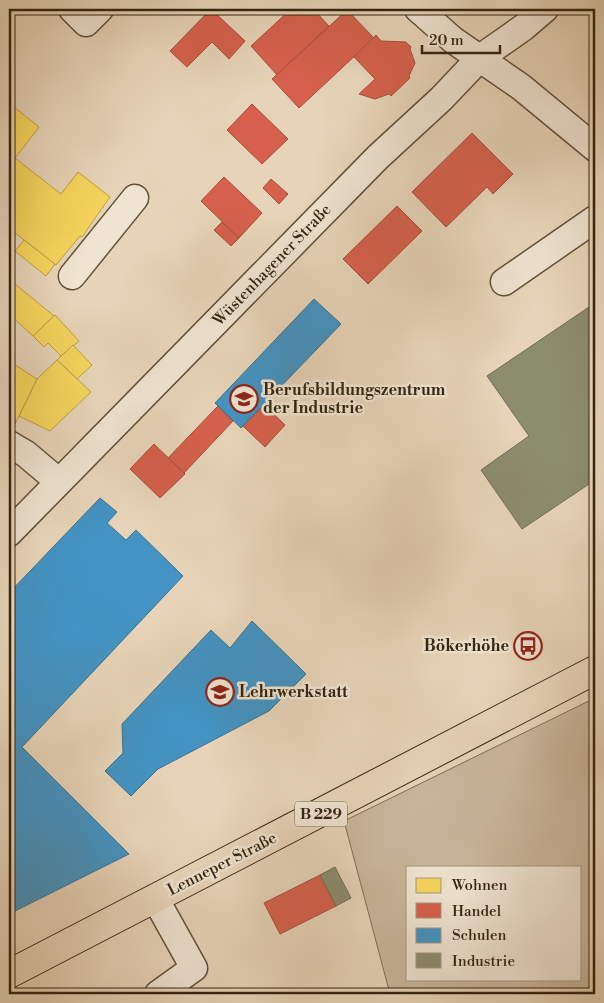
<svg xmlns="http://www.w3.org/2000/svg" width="604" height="1003" viewBox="0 0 604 1003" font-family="'Libre Bodoni',serif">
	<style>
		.green { fill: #c9b69b; stroke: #7e6d55; fill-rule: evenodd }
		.homes { fill: #f6d55c; stroke: #bca045 }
		.shops { fill: #d6604d; stroke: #a54e3a }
		.schools { fill: #4393c3; stroke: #3e728d }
		.industry { fill: #8c8c6e; stroke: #726d52 }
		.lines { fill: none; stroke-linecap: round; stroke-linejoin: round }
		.minor-casing { stroke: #615039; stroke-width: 29 }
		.major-casing { stroke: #34240f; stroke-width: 30 }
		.minor { stroke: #efe3d1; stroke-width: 26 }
		.major { stroke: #e7d4b8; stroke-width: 28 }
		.labels { text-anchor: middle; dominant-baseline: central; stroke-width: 5; stroke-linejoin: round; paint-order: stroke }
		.shield { fill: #efe3d1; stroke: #6c5d49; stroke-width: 1 }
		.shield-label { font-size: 15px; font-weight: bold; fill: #34240f }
		.street-label { font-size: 16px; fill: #34240f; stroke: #efe3d1 }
		.poi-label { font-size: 16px; font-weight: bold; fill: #34240f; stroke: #efe3d1; text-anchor: start }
	</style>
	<rect width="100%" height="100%" fill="#e7d4b8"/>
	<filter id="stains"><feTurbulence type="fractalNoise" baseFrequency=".004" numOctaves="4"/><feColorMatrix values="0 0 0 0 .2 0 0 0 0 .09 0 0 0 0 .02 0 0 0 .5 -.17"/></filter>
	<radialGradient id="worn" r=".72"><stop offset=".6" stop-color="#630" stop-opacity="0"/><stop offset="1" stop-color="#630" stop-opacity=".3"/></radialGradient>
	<!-- green -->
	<path class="green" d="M 595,698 L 595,994 L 390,994 L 344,821 ZM 408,867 L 580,867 L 580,979 L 408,979 Z"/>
	<!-- homes -->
	<g class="homes">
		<polygon points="9,103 39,127 9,166"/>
		<polygon points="15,158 61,194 78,172 110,197 82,237 80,236 56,265 9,228 9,166"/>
		<polygon points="24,240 55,264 46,276 15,251"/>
		<polygon points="9,279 54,316 33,336 9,314"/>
		<polygon points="9,314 14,319 9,324"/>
		<polygon points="55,315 79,341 61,356 48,343 44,347 33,336"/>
		<polygon points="73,345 92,365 77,379 57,360"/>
		<polygon points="57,360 91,392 50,431 19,416 37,379"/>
		<polygon points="9,361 37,379 15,424 16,421 9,417"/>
	</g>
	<!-- shops -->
	<g class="shops">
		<polygon points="211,9 245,41 229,59 212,42 187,67 170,51"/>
		<polygon points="291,9 313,9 329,26 277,75 251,46"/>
		<polygon points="347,10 374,38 299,108 272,79"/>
		<polygon points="376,35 381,41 406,42 411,47 410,49 415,63 409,76 410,78 391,96 389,94 375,99 359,94 375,79 354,57"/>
		<polygon points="252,104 288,139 262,164 227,130"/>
		<polygon points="472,133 513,174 493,194 487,187 446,227 412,192"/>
		<polygon points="224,177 262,213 239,238 201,201"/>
		<polygon points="271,179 288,194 279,204 263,188"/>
		<polygon points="397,206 422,231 368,284 343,259"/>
		<polygon points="222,222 239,238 231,246 214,230"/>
		<polygon points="264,405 285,425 265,447 243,426"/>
		<polygon points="218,406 233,421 184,473 168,458"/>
		<polygon points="154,444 185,474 160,498 130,469"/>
		<polygon points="320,875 336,906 280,934 264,903"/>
	</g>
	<!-- schools -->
	<g class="schools">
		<polygon points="314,299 341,324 241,428 215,403"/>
		<polygon points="100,498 117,512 107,523 126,540 136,530 183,576 22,747 129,854 9,914 9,593"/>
		<polygon points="252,621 306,674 269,711 158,769 131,796 105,771 123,753 122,724 211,630 230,648"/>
	</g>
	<!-- industry -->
	<g class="industry">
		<polygon points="595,303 595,480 522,529 481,470 529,436 487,376"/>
		<polygon points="335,867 351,898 336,906 320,875"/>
	</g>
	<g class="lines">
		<defs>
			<g id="minor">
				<polyline points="72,9 86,23 100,9"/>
				<polyline points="418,9 453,40 521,87 595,148"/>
				<polyline points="72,276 135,198"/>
				<polyline points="504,282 595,219"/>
				<polyline points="9,444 26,454 58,481"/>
				<polyline points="9,533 378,157 441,99 480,58 524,27 545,9"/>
				<polyline points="155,898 194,968 158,994"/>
			</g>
			<polyline id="major" points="9,974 595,670"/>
		</defs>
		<!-- minor casing -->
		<use href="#minor" class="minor-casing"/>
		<!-- major casing -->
		<use href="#major" class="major-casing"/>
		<!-- minor -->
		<use href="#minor" class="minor"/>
		<!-- major -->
		<use href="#major" class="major"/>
	</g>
	<!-- icons -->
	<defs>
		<symbol id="school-ring" viewBox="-11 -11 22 22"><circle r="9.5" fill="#efe3d1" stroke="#8f2418" stroke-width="1.5"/><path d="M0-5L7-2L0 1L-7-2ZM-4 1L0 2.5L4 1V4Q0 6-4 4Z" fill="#8f2418"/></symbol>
		<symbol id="bus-ring" viewBox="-11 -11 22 22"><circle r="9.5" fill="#efe3d1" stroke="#8f2418" stroke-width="1.5"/><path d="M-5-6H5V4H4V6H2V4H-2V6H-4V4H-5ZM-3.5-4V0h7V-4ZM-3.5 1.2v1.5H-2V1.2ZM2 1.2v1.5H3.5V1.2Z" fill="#8f2418"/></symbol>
	</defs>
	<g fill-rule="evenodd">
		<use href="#school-ring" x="228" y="383" width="32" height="32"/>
		<use href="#bus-ring" x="512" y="630" width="32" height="32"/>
		<use href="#school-ring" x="204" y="676" width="32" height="32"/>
	</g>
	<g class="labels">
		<!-- shield labels -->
		<rect class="shield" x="295" y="801.5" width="52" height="25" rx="4"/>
		<g class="shield-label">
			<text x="321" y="814">B 229</text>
		</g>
		<!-- street labels -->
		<g class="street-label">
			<text transform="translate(272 265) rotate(-46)">Wüstenhagener Straße</text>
			<text transform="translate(222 864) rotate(-27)">Lenneper Straße</text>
		</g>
		<!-- poi labels -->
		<g class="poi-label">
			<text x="263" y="390">Berufsbildungszentrum<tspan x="263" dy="18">der Industrie</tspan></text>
			<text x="509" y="646" text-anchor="end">Bökerhöhe</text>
			<text x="239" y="692">Lehrwerkstatt</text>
		</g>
	</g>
	<!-- margin -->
	<rect width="604" height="1003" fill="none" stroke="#e7d4b8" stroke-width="30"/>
	<rect x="10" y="10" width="584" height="983" fill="none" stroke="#34240f" stroke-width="2.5"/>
	<rect x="15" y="15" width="574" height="973" fill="none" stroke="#34240f"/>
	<!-- legend -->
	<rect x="406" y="866" width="175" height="115" fill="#efe3d1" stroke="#a49783"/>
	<rect x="416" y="878" width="25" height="15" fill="#f6d55c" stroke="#a49783"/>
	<text x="452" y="890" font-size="15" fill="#34240f">Wohnen</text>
	<rect x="416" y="903" width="25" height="15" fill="#d6604d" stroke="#a49783"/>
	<text x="452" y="916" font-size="15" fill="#34240f">Handel</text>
	<rect x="416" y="928" width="25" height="15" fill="#4393c3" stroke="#a49783"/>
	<text x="452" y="940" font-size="15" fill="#34240f">Schulen</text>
	<rect x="416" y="953" width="25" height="15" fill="#8c8c6e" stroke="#a49783"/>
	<text x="452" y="966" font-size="15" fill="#34240f">Industrie</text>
	<!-- scale -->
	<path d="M422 45v8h78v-8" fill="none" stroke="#34240f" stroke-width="2.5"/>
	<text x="429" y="45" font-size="15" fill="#34240f" stroke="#efe3d1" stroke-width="4" paint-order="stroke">20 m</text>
	<rect width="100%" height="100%" filter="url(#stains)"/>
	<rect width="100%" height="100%" fill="url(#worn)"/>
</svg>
